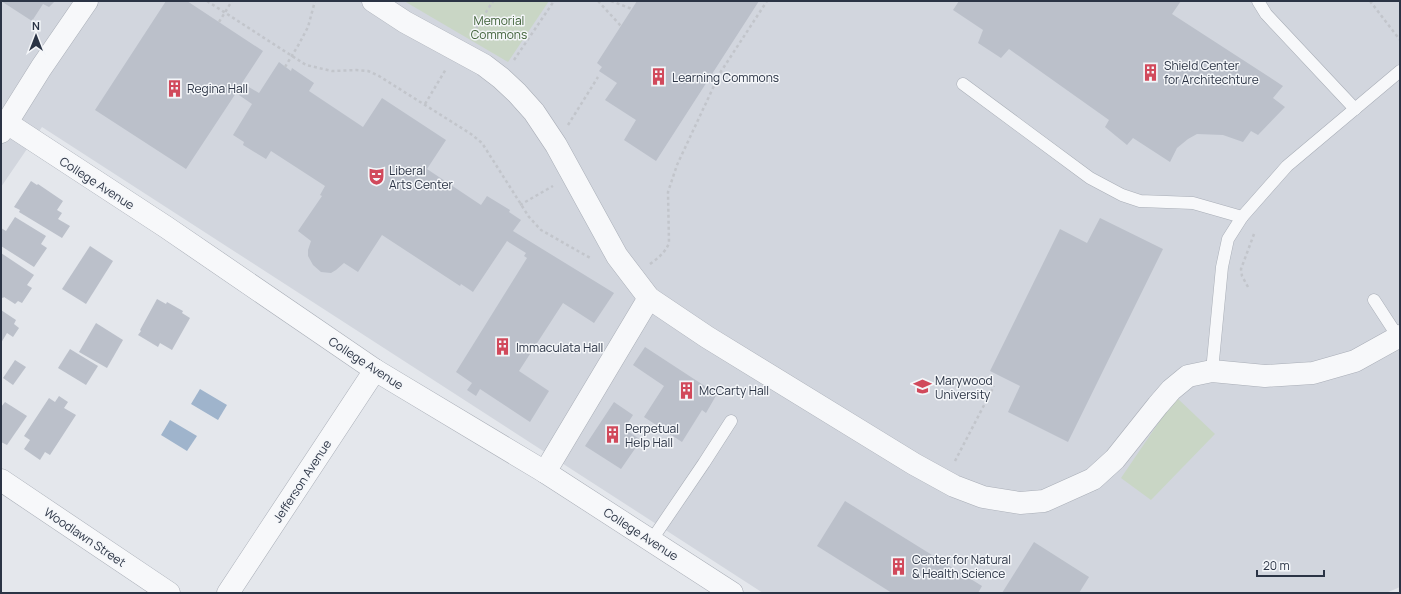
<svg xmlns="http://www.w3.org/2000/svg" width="1401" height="594" viewBox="0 0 1401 594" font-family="Manrope,sans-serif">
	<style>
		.built { fill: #d2d6de }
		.green { fill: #c9d6c5 }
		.water { fill: #9fb4cc }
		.building { fill: #bbc0ca }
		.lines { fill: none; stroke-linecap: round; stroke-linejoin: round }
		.service-casing { stroke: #a9aeb7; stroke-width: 13 }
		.minor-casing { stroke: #a9aeb7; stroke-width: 23 }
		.path { stroke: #c2c5cb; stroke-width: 2.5; stroke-dasharray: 3 3; stroke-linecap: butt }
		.service { stroke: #f7f8fa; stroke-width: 12 }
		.minor { stroke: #f7f8fa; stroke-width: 22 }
		.labels { text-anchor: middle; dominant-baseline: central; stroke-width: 3; stroke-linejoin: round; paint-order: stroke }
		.park-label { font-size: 12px; fill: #3f6138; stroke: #f4f6f9 }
		.poi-label { font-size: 12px; fill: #2b3445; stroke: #f4f6f9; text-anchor: start }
		.street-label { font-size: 12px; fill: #2b3445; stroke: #f4f6f9 }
	</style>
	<rect width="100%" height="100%" fill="#e4e7ec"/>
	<!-- built -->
	<polygon class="built" points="1,1 1400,1 1400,587 1386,593 763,593 42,127 1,187"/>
	<!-- green -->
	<g class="green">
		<polygon points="404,1 549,1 508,62"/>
		<polygon points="1176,397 1215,434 1151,500 1121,478"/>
	</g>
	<!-- water -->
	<g class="water">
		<polygon points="200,389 227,405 218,420 191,404"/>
		<polygon points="170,420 197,436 187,451 161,435"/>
	</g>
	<!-- building -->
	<g class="building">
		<polygon points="1,1 55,1 49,7 43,4 32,21"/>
		<polygon points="166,1 187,1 263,51 242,83 259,93 279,62 291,71 292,68 314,83 309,91 363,127 382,98 446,140 427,169 481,205 487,196 510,210 509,212 521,220 513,231 614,293 594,323 563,303 519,371 549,391 530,422 480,389 476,396 467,390 472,383 456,372 527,258 524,256 526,253 507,241 473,292 461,284 460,286 382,235 358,272 344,263 336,270 331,273 321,272 313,265 308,256 308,250 311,241 298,231 322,196 320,195 325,186 271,151 266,159 243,145 244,142 233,135 252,104 236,93 186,169 95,110"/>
		<polygon points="637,1 759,1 656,161 624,140 636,120 605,100 617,83 599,71 602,67 597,63"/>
		<polygon points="959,1 1181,1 1172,14 1283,86 1273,98 1285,107 1258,135 1251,131 1243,142 1223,135 1197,134 1188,139 1177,148 1170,162 1133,138 1127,145 1105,127 1109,120 1009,49 1001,58 978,43 983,30 953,10"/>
		<polygon points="31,181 37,185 38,184 63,201 57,210 62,213 58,219 70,226 62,238 19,212 20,210 14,207"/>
		<polygon points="15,217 46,236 41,244 47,248 34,267 1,246 1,228 6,231"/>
		<polygon points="1100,218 1163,249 1068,442 1008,412 1020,386 990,371 1060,229 1087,243"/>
		<polygon points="90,246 113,261 86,304 62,289"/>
		<polygon points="1,253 34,275 27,285 32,288 22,303 18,301 15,304 4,297 3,298 1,297"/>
		<polygon points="157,299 166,304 167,302 183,311 182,313 190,318 172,350 160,343 158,347 138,335 141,331 140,330"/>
		<polygon points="1,310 16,320 14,324 19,328 13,337 7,333 1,343"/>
		<polygon points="96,323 123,340 107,368 79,352"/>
		<polygon points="645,347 717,394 706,413 702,410 682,442 644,417 664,386 633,365"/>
		<polygon points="70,349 98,366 86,385 58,368"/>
		<polygon points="15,360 26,367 13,385 3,378"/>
		<polygon points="59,396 68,402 64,408 76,415 50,455 45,452 40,460 24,449 30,440 24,436 49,398 55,402"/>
		<polygon points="5,402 27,416 7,445 1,442 1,407"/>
		<polygon points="614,402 633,415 624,429 641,440 621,469 585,446"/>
		<polygon points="845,501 982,586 978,593 892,593 817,546"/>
		<polygon points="1034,542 1089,577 1079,593 1002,593"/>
	</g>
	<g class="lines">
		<defs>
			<g id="service">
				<polyline points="1258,1 1266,14 1355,109"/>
				<polyline points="963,84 1090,178 1122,195 1140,201 1193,203 1242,217"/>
				<polyline points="1374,300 1400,340"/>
				<polyline points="1212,371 1222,267 1228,239 1242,217 1287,166 1400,71"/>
				<polyline points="651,541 704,463 731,421"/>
			</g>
			<g id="minor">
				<polyline points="373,1 405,22 484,65 501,78 517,93 534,112 556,145 617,256 649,298 707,337 914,464 954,486 983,497 1020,503 1044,501 1093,479 1115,459 1158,405 1171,390 1188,376 1212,371 1265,376 1313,373 1355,361 1400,336"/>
				<polyline points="7,123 166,227 375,370 545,472 732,593"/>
				<polyline points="1,132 41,68 87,1"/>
				<polyline points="545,472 649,298"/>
				<polyline points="1,480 169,593"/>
				<polyline points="228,593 375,370"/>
			</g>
		</defs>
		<!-- service casing -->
		<use href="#service" class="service-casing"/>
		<!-- minor casing -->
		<use href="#minor" class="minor-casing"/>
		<!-- path -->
		<g class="path">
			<polyline points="207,1 306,65 332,71 356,70 368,71 379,76 471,134 482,143 529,217 541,230 592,259"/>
			<polyline points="598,1 621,26"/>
			<polyline points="611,1 632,9"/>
			<polyline points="1370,1 1400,40"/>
			<polyline points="219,22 232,1"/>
			<polyline points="473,33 493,1"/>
			<polyline points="514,60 554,1"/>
			<polyline points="285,67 299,44 308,27 315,1"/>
			<polyline points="425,104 446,69"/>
			<polyline points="568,125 598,77"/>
			<polyline points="520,205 553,186"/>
			<path d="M 650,264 C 658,258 665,253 669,243 L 668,192 L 677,165 L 720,73 L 767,1"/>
			<polyline points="1248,287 1242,276 1241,269 1254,234"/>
			<polyline points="955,461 994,386"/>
		</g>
		<!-- service -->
		<use href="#service" class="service"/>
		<!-- minor -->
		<use href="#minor" class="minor"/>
	</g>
	<!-- icons -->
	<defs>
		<symbol id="building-bare" viewBox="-9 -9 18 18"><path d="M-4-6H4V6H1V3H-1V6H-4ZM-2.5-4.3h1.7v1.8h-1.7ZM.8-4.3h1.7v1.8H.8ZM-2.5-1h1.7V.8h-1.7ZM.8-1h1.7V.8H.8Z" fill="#d1495b" stroke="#f4f6f9" stroke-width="2.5" paint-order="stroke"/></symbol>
		<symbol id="theatre-bare" viewBox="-9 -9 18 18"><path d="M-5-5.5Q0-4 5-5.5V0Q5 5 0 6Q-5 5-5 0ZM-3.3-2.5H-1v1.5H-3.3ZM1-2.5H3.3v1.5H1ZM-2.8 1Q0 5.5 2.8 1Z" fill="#d1495b" stroke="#f4f6f9" stroke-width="2.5" paint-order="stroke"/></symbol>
		<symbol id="university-bare" viewBox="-9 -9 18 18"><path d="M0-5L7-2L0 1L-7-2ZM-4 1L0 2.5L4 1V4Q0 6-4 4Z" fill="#d1495b" stroke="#f4f6f9" stroke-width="2.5" paint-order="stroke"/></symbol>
	</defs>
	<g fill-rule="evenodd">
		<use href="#building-bare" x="1138" y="60" width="25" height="25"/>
		<use href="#building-bare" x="646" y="64" width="25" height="25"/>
		<use href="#building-bare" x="162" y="76" width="25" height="25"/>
		<use href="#theatre-bare" x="364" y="164" width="25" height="25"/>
		<use href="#building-bare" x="490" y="334" width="25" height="25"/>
		<use href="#university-bare" x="910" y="374" width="25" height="25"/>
		<use href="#building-bare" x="674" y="378" width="25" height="25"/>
		<use href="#building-bare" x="600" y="422" width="25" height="25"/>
		<use href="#building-bare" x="886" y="554" width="25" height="25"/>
	</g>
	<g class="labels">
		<!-- park labels -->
		<g class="park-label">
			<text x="499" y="20">Memorial<tspan x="499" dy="14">Commons</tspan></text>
		</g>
		<!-- poi labels -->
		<g class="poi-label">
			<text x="1164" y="65">Shield Center<tspan x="1164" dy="14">for Architechture</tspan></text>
			<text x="672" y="77">Learning Commons</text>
			<text x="187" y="88">Regina Hall</text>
			<text x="389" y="170">Liberal<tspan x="389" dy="14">Arts Center</tspan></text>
			<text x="516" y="347">Immaculata Hall</text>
			<text x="935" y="380">Marywood<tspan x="935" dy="14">University</tspan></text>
			<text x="699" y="390">McCarty Hall</text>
			<text x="625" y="428">Perpetual<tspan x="625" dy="14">Help Hall</tspan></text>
			<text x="912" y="559">Center for Natural<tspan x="912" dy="14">&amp; Health Science</tspan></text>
		</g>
		<!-- street labels -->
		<g class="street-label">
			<text transform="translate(97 183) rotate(33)">College Avenue</text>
			<text transform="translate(366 363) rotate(33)">College Avenue</text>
			<text transform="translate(302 481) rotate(-57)">Jefferson Avenue</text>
			<text transform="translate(641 534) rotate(33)">College Avenue</text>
			<text transform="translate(85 537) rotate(34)">Woodlawn Street</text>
		</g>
	</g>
	<!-- border -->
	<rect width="1401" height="594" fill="none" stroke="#2b3445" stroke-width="4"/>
	<!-- north arrow -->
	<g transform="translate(36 36)" stroke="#f4f6f9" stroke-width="3" paint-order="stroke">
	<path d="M0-3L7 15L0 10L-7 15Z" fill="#2b3445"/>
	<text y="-6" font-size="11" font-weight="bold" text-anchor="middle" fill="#2b3445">N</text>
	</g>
	<!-- scale -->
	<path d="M1257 570v6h67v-6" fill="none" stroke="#2b3445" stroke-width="2"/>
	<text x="1263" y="570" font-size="12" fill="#2b3445" stroke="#f4f6f9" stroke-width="3" paint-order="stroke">20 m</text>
</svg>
